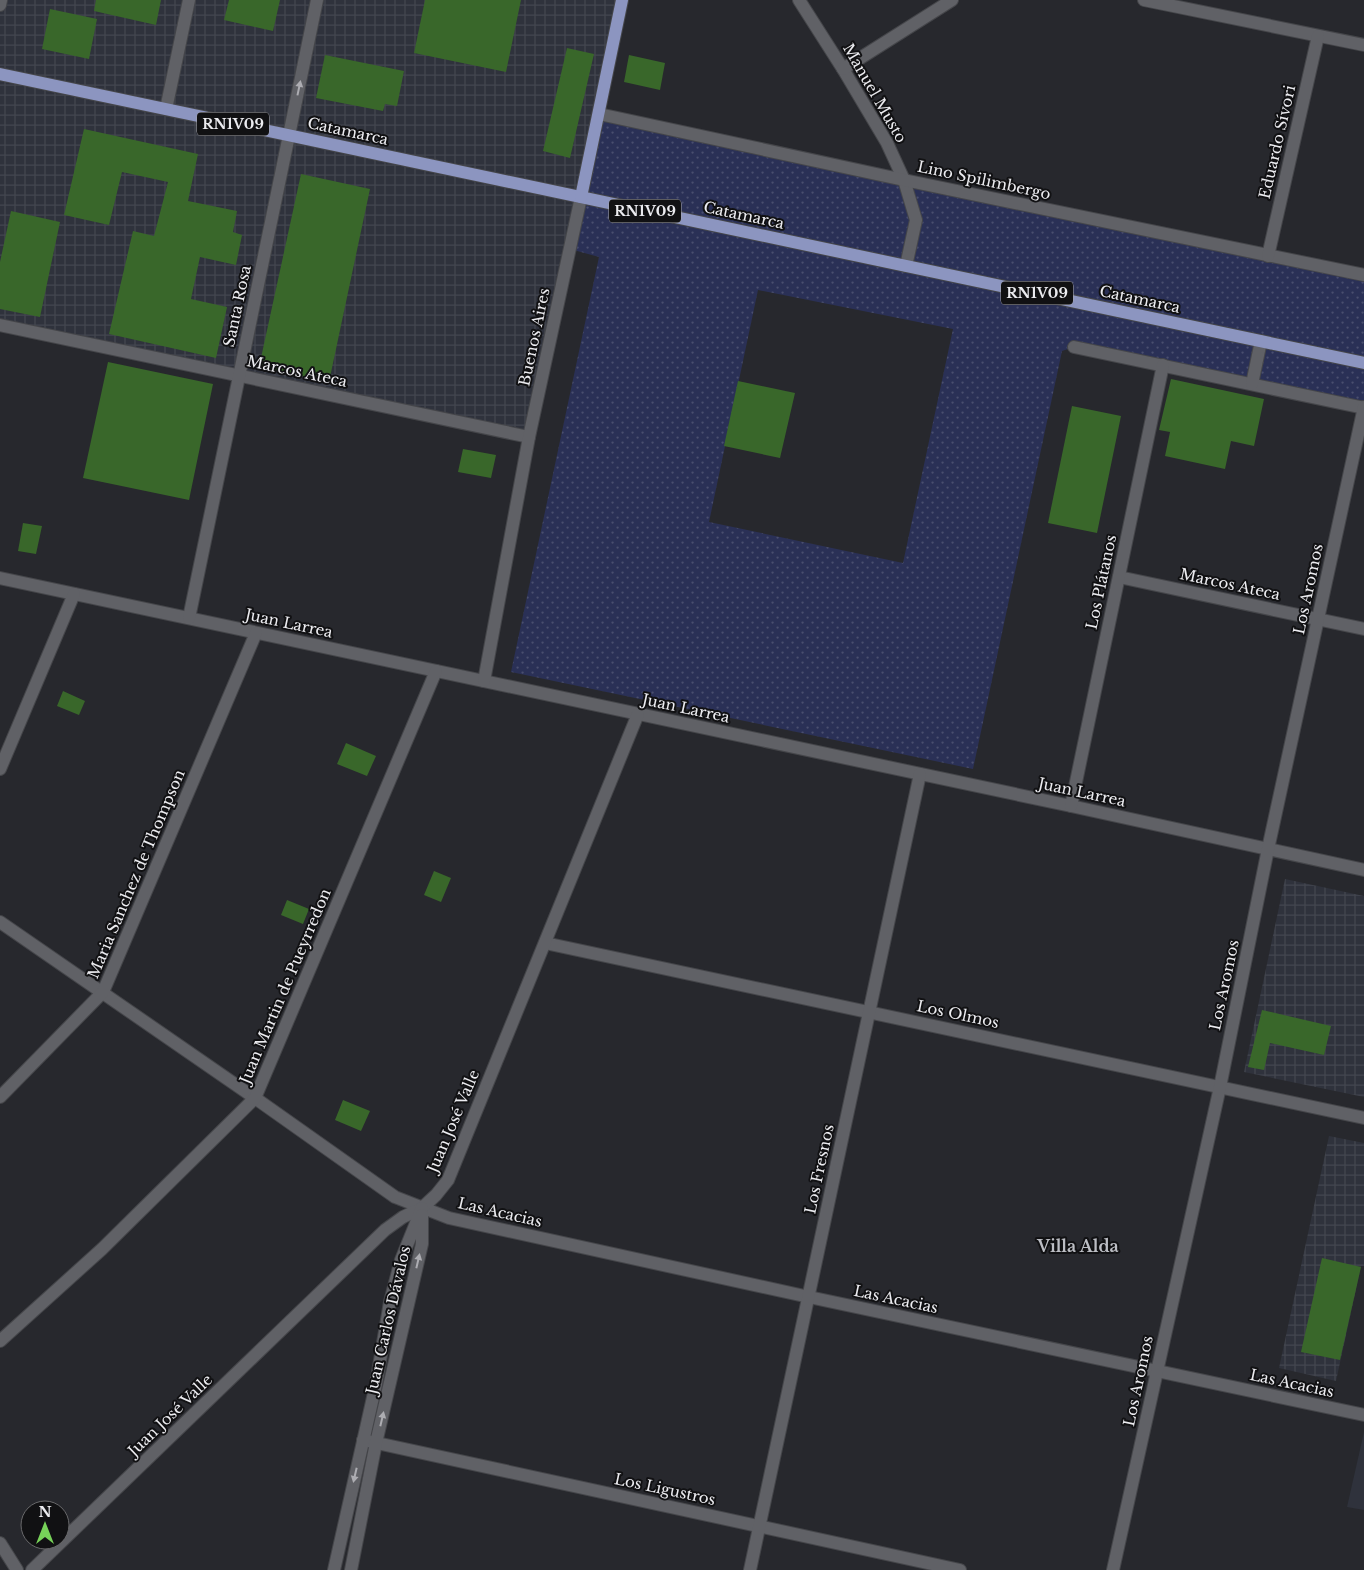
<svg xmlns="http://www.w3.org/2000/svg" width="1364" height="1570" viewBox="0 0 1364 1570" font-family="'Libre Baskerville',serif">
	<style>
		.built { fill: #2f323c }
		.industrial { fill: url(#industrial-grid) }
		.grass { fill: url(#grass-dots); fill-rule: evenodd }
		.building { fill: #39672a }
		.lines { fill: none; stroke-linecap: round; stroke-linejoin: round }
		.minor-casing { stroke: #45464a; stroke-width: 14 }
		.major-casing { stroke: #45464a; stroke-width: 14 }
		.minor { stroke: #606166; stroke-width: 12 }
		.major { stroke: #8c95c0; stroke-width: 12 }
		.oneway { fill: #adadb2 }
		.labels { text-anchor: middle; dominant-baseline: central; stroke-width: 4; stroke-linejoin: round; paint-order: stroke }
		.shield { fill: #111113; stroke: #aaaaae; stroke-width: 1 }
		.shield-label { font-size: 14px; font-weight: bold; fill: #ececf0 }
		.street-label { font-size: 15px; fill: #ececf0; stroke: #111113 }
		.neighbourhood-label { font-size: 16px; font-weight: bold; fill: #bcbec4; stroke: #111113 }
	</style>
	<defs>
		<pattern id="industrial-grid" width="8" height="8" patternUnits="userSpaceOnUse" patternTransform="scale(1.25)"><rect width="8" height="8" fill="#2f323c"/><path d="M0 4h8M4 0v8" fill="none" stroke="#43464f"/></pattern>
		<pattern id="grass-dots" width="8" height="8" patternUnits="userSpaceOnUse" patternTransform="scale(1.25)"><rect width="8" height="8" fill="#2a3056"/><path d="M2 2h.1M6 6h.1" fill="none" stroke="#494e6f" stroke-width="1.8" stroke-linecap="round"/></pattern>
	</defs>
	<rect width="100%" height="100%" fill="#27282d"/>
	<!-- built -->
	<polygon class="built" points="1364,1432 1364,1510 1347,1507"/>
	<!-- industrial -->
	<g class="industrial">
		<polygon points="0,0 622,0 529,437 0,325"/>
		<polygon points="1285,879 1364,896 1364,1097 1244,1072"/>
		<polygon points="1329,1136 1364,1143 1364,1266 1361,1266 1336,1381 1279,1368"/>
	</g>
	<!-- grass -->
	<path class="grass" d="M 599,114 L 1364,275 L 1364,408 L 1074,347 L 1062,351 L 973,769 L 511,672 L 599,257 L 570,249 ZM 758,290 L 953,329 L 903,563 L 709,522 Z"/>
	<!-- building -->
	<g class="building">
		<polygon points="96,0 161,0 156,25 94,11"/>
		<polygon points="229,0 280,0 273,31 224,20"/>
		<polygon points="425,0 521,0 506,72 414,53"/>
		<polygon points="50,9 97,19 89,59 42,49"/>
		<polygon points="567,48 594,54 570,158 543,151"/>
		<polygon points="325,55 404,71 397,106 385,104 383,111 316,98"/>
		<polygon points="629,55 665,63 660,90 624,82"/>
		<polygon points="84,129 198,154 188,201 237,211 233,232 242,235 236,265 200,257 191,299 227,307 216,358 109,334 133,231 154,236 168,182 122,172 109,225 64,215"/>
		<polygon points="301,174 370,189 329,382 259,367"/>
		<polygon points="11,211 60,222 40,317 0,309 0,262"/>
		<polygon points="108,362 213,384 189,500 83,478"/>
		<polygon points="1171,379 1264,399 1254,446 1231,441 1225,469 1165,456 1170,432 1159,430"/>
		<polygon points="738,381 795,393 780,458 724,446"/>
		<polygon points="1072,406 1121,416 1097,533 1048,523"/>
		<polygon points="463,449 496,455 491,478 458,472"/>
		<polygon points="23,523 42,526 36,554 18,551"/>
		<polygon points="63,691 85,701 79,715 57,706"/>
		<polygon points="346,743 376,756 367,776 337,764"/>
		<polygon points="434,871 451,878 441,902 424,895"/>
		<polygon points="287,900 309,909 303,924 281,915"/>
		<polygon points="1262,1010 1331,1026 1324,1055 1270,1043 1264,1070 1248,1067"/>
		<polygon points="343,1100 370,1111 361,1131 335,1120"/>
		<polygon points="1322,1258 1361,1267 1340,1360 1301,1352"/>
	</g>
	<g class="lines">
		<defs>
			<g id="minor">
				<polyline points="799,0 843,69 887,143 904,180 916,220 906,266"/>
				<polyline points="1144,0 1364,45"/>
				<polyline points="0,5 1,0"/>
				<polyline points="843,69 952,0"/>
				<polyline points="166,109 189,0"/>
				<polyline points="599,114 904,180 1364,275"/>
				<polyline points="1268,256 1318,36"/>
				<polyline points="0,325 529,437"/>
				<polyline points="1074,347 1364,408"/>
				<polyline points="1252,384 1261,341"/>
				<polyline points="1119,577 1364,629"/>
				<polyline points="0,578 1071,806 1364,870"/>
				<polyline points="189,618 317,0"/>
				<polyline points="484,681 529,437 581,197"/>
				<polyline points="0,769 74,594"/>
				<polyline points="1071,806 1163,365"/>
				<polyline points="0,922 255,1098 395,1197 449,1218 809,1297 1364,1415"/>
				<polyline points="545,943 1364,1118"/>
				<polyline points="0,1097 103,992 256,633"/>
				<polyline points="0,1341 102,1249 255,1098 436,671"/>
				<polyline points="363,1440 960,1570"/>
				<polyline points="0,1543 17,1570"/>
				<polyline points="32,1570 385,1230 403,1217 422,1208 436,1195 448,1180 638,714"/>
				<polyline points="334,1570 376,1384 390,1302 401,1260 422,1208"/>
				<polyline points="351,1570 376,1443 422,1244 422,1215"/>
				<polyline points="750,1570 920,774"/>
				<polyline points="1113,1570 1220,1087 1268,849 1364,407"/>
			</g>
			<g id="major">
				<polyline points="0,74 1364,363"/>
				<polyline points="581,197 622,0"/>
			</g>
		</defs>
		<!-- minor casing -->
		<use href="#minor" class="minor-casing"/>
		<!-- major casing -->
		<use href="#major" class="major-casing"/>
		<!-- minor -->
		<use href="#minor" class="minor"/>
		<!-- major -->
		<use href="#major" class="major"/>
	</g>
	<!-- one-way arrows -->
	<defs><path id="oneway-solid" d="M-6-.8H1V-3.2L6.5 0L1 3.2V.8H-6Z" transform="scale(1.25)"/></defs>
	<g class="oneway">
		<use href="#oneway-solid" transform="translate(299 88) rotate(-78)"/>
		<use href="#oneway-solid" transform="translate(418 1261) rotate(-77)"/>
		<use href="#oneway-solid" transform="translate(382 1419) rotate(-77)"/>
		<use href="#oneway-solid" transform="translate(355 1475) rotate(103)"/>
	</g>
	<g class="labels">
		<!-- shield labels -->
		<g class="shield">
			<rect x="197" y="112.5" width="72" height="23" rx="4"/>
			<rect x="609" y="199.5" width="72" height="23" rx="4"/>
			<rect x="1001" y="281.5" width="72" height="23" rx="4"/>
		</g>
		<g class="shield-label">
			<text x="233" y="124">RN1V09</text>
			<text x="645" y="211">RN1V09</text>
			<text x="1037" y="293">RN1V09</text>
		</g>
		<!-- street labels -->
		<g class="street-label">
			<text transform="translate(875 93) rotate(60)">Manuel Musto</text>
			<text transform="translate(348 131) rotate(12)">Catamarca</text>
			<text transform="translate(1277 142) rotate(-77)">Eduardo Sívori</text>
			<text transform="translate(984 180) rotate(12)">Lino Spilimbergo</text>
			<text transform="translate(744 215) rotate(12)">Catamarca</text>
			<text transform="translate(1140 299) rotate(12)">Catamarca</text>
			<text transform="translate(237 306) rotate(-78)">Santa Rosa</text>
			<text transform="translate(534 337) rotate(-78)">Buenos Aires</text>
			<text transform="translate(297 371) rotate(12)">Marcos Ateca</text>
			<text transform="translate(1101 582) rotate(-78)">Los Plátanos</text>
			<text transform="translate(1230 584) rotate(12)">Marcos Ateca</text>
			<text transform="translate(1308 589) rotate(-78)">Los Aromos</text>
			<text transform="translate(289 623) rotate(12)">Juan Larrea</text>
			<text transform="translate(686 708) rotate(12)">Juan Larrea</text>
			<text transform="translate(1082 792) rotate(12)">Juan Larrea</text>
			<text transform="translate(136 874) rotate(-67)">Maria Sanchez de Thompson</text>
			<text transform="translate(1224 985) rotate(-78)">Los Aromos</text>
			<text transform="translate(285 986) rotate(-67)">Juan Martin de Pueyrredon</text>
			<text transform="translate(958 1014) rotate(12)">Los Olmos</text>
			<text transform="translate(453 1121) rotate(-67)">Juan José Valle</text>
			<text transform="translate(819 1169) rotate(-78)">Los Fresnos</text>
			<text transform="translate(500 1212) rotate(13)">Las Acacias</text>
			<text transform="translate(896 1299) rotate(12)">Las Acacias</text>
			<text transform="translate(388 1320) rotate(-77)">Juan Carlos Dávalos</text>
			<text transform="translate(1138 1381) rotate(-78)">Los Aromos</text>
			<text transform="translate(1292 1383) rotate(12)">Las Acacias</text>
			<text transform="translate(170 1415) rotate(-44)">Juan José Valle</text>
			<text transform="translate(665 1489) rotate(12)">Los Ligustros</text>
		</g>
		<!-- neighbourhood labels -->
		<g class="neighbourhood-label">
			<text x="1078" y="1246">Villa Alda</text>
		</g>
	</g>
	<!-- north arrow -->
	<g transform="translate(45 1525)"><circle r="24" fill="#111113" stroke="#69696b"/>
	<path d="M0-4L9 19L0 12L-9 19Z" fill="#77d259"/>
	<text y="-8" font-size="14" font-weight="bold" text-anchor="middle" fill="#ececf0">N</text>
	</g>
</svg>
